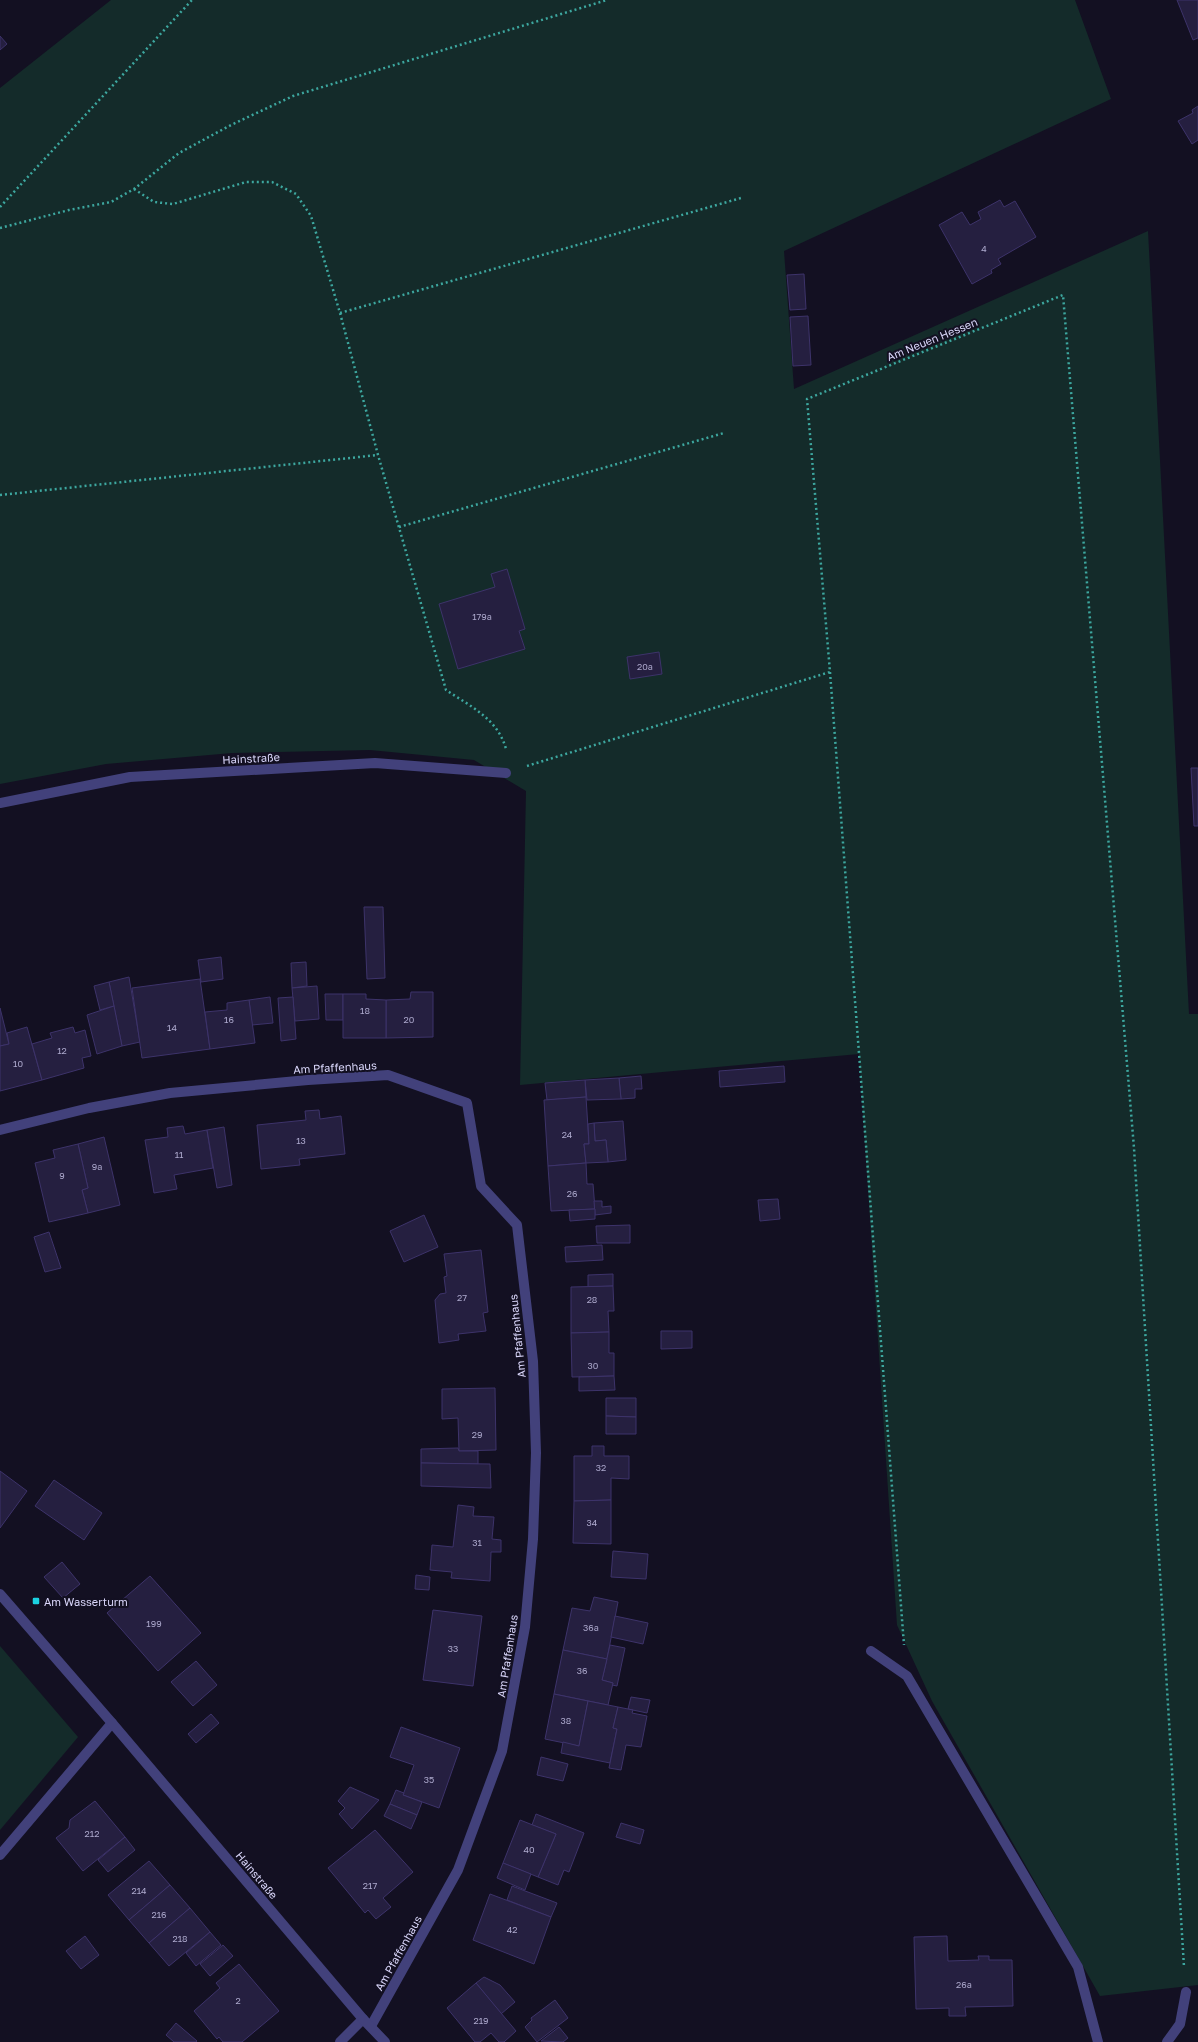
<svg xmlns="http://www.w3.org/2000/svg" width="1198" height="2042" viewBox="0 0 1198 2042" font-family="'Golos Text',sans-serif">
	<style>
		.green { fill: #142b2a }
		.building { fill: #251f40; stroke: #3d336a }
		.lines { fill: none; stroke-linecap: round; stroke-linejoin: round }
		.path { stroke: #3da79f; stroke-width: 2.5; stroke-dasharray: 2 3; stroke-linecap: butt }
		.service { stroke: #42417b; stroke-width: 10 }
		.minor { stroke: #42417b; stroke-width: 10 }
		.tertiary { stroke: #42417b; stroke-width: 10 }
		.poi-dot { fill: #1bd1e1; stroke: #131022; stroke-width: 1.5 }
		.labels { text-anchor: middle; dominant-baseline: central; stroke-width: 4; stroke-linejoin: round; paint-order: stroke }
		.number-label { font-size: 9px; fill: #aca8cc }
		.street-label { font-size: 11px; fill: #d9d6fa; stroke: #131022 }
		.poi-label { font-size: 11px; fill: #d9d6fa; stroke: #131022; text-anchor: start }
	</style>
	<rect width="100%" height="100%" fill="#131022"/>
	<!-- green -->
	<g class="green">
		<polygon points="111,0 1075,0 1111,99 784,251 794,389 1148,231 1189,1014 1198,1014 1198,1985 1100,1996 932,1701 897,1625 859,1054 520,1085 526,791 474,760 370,750 232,753 106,764 0,784 0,88"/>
		<polygon points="0,1646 78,1737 0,1830"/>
	</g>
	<!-- building -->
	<g class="building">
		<polygon points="1177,0 1198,0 1198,38 1193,40"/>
		<polygon points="0,36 7,44 0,50"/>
		<polygon points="1198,106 1198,140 1192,144 1178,121 1193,113 1192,110"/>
		<polygon points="1000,200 1004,207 1015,201 1036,237 998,259 1001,264 991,270 992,273 972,284 939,225 962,212 970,225 981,219 978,212"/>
		<polygon points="804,274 806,309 790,310 787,275"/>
		<polygon points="808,316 811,365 793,366 790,317"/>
		<polygon points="507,569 525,629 519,631 525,649 458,669 439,604 495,587 491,574"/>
		<polygon points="659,652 662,674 630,679 627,657"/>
		<polygon points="1191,768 1198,768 1198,826 1194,826"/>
		<polygon points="364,907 383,907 385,978 367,979"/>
		<polygon points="221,957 223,979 201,982 198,960"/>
		<polygon points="306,962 307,986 292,988 291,963"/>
		<polygon points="129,977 140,1042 122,1046 109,982"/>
		<polygon points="200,979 210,1049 142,1058 132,988"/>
		<polygon points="109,982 114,1006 100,1010 94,986"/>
		<polygon points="317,986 319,1019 295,1021 292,988"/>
		<polygon points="411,992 433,992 433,1037 386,1038 386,1000 410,999"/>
		<polygon points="325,994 343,994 343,1020 326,1020"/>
		<polygon points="343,994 366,994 366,999 386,1000 386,1038 343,1038"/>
		<polygon points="270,997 273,1023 252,1025 249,1000"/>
		<polygon points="293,997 296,1039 281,1041 278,998"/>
		<polygon points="249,1000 255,1043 210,1049 205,1012 227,1010 227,1003"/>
		<polygon points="114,1006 122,1046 97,1054 87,1015"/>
		<polygon points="0,1008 9,1044 0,1046"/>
		<polygon points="27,1027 42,1080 0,1091 0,1046 9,1044 7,1033"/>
		<polygon points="73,1027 75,1033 85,1030 91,1056 82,1058 84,1068 42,1080 32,1044 52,1038 50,1033"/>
		<polygon points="784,1066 785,1082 720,1087 719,1071"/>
		<polygon points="641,1076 642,1089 635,1089 635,1098 621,1099 619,1078"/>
		<polygon points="619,1078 621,1099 587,1100 585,1080"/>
		<polygon points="585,1080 586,1097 547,1100 545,1083"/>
		<polygon points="586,1097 589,1144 584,1144 586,1163 548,1166 544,1100"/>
		<polygon points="319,1110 320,1119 341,1116 345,1154 299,1159 300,1165 261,1169 257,1125 306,1120 305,1111"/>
		<polygon points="623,1121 626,1160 608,1162 606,1140 595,1141 594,1123"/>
		<polygon points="594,1123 595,1141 606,1140 608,1162 586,1163 584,1144 589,1144 588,1124"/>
		<polygon points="183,1126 185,1134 207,1130 213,1168 174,1175 177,1189 154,1193 145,1140 168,1137 167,1128"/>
		<polygon points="224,1127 232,1185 217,1188 207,1130"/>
		<polygon points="104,1137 120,1205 88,1213 82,1190 88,1188 78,1144"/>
		<polygon points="78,1144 88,1188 82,1190 88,1213 49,1222 35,1163 55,1158 53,1150"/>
		<polygon points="586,1163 587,1184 593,1184 595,1209 551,1211 548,1166"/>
		<polygon points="778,1199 780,1219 760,1221 758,1200"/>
		<polygon points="594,1201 602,1201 602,1207 611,1206 611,1213 595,1215"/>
		<polygon points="595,1209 595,1219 570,1221 569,1210"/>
		<polygon points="424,1215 438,1247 404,1262 390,1231"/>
		<polygon points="630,1225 630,1243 597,1243 596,1226"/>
		<polygon points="49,1232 61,1268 45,1272 34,1237"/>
		<polygon points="602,1245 603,1260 566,1262 565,1247"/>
		<polygon points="481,1250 488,1312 483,1313 486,1331 458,1334 459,1340 439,1343 435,1300 440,1294 446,1293 444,1277 447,1276 444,1254"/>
		<polygon points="613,1274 613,1286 588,1287 588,1275"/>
		<polygon points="613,1286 614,1311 608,1311 609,1332 571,1333 571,1287"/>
		<polygon points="661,1331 692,1331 692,1348 661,1349"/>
		<polygon points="609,1332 609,1353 614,1353 614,1376 572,1377 571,1333"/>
		<polygon points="614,1376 615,1390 579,1391 579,1377"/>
		<polygon points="495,1388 496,1450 459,1451 458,1418 442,1419 442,1389"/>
		<polygon points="606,1398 636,1398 636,1417 606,1416"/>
		<polygon points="606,1416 636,1417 636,1434 606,1434"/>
		<polygon points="592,1446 604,1446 604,1456 629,1456 629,1479 611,1478 611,1500 574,1501 574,1456 592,1456"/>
		<polygon points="458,1448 459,1451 478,1451 478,1464 421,1463 421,1449"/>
		<polygon points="421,1463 490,1464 491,1488 421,1486"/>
		<polygon points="0,1471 27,1491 0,1528"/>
		<polygon points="54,1480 102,1513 84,1540 35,1506"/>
		<polygon points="611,1500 611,1544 573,1543 574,1501"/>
		<polygon points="458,1505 474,1507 473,1516 494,1517 492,1539 501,1540 501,1552 491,1552 490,1581 451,1578 452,1572 430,1570 432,1545 453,1547"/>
		<polygon points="613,1551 648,1554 646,1579 611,1577"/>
		<polygon points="62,1562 80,1584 63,1598 44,1577"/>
		<polygon points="416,1575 430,1577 429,1590 415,1589"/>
		<polygon points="150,1576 201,1633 158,1671 107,1613"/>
		<polygon points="594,1597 618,1602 607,1659 563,1650 572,1608 590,1611"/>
		<polygon points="433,1610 482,1616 473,1686 423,1680"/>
		<polygon points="615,1616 648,1623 643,1644 611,1637"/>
		<polygon points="610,1645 625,1648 617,1686 612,1685 613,1683 602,1680"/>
		<polygon points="563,1650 607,1659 602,1680 613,1683 608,1705 554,1694"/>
		<polygon points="196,1661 217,1685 193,1706 171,1682"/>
		<polygon points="554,1694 588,1701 579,1746 545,1739"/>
		<polygon points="631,1697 650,1700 647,1713 628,1709"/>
		<polygon points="588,1701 618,1707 613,1728 617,1729 610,1763 561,1753 563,1742 579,1746"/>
		<polygon points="618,1707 633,1710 632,1713 647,1716 641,1747 626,1745 621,1770 609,1768 617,1729 613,1728"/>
		<polygon points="211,1714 219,1723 196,1743 188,1734"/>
		<polygon points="401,1727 460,1748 439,1808 403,1795 414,1765 390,1757"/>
		<polygon points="541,1757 568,1764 563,1781 537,1775"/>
		<polygon points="350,1787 379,1800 352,1829 339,1814 345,1808 338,1801"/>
		<polygon points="396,1790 404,1793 403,1795 422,1802 417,1815 390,1804"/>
		<polygon points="95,1801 125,1837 83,1871 56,1838 69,1828 70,1820"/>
		<polygon points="390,1804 417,1815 411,1829 384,1816"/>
		<polygon points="536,1814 584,1833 569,1872 564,1870 558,1885 538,1877 556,1834 532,1825"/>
		<polygon points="520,1820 556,1834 538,1877 503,1863"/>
		<polygon points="621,1823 644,1830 640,1844 616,1837"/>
		<polygon points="375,1830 413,1872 383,1898 391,1907 376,1919 368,1910 365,1913 328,1868"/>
		<polygon points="125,1837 135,1850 108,1872 98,1860"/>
		<polygon points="149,1861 170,1885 129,1920 108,1895"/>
		<polygon points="503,1863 531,1874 525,1890 497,1878"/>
		<polygon points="170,1885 190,1908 149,1943 129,1920"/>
		<polygon points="512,1886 557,1903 551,1917 507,1900"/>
		<polygon points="490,1894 551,1917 534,1964 473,1940"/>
		<polygon points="190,1908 210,1932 169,1966 149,1943"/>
		<polygon points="210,1932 221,1945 196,1966 186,1953"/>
		<polygon points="85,1936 99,1955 81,1969 66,1951"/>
		<polygon points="947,1936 948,1961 979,1960 978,1956 989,1956 989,1960 1012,1960 1013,2006 965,2007 966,2016 949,2016 949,2008 916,2009 914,1937"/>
		<polygon points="223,1945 233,1956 210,1976 200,1964"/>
		<polygon points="239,1964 279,2011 242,2042 223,2042 219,2037 217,2039 194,2011 220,1988 216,1983"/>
		<polygon points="484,1977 500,1985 515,2002 501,2014 476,1983"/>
		<polygon points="476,1983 516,2031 504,2042 499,2042 491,2033 480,2042 475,2042 447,2008"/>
		<polygon points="555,2000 568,2018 537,2042 525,2027 532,2020 531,2018"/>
		<polygon points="176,2023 197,2041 196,2042 174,2042 166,2035"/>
		<polygon points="559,2027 568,2038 563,2042 541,2041"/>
	</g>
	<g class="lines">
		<!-- path -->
		<g class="path">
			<path d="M 134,189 L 154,202 L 173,204 L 246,182 L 272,182 L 296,194 L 311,216 L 340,313 L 378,455 L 446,690 C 470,706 498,719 506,749"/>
			<polyline points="0,207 192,0"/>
			<polyline points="0,228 69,210 111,202 134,189 179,153 231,125 293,96 607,0"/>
			<polyline points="340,313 741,198"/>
			<polyline points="0,495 378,455"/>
			<polyline points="399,527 724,433"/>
			<polyline points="830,672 904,1645"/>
			<polyline points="527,766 830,672 807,399 1063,295 1134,1148 1184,1967"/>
		</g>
		<!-- service -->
		<g class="service">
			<polyline points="0,803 130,777 375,763 506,773"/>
			<polyline points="871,1651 907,1676 1078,1967 1098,2042"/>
			<polyline points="0,1855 112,1723"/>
			<polyline points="1167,2042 1180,2024 1186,1992"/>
		</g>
		<!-- minor -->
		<g class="minor">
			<polyline points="0,1130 89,1108 170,1093 308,1080 388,1075 467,1103 481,1186 517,1225 533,1361 536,1453 533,1539 525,1627 502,1751 458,1870 371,2026"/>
			<polyline points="340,2042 363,2019"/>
		</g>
		<!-- tertiary -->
		<polyline class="tertiary" points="0,1594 112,1723 363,2019 385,2042"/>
	</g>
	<!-- markers -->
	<rect class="poi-dot" x="32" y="1597" width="8" height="8" rx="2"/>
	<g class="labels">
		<!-- number labels -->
		<g class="number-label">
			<text x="984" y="248">4</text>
			<text x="482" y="616">179a</text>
			<text x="645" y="666">20a</text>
			<text x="365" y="1010">18</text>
			<text x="229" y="1019">16</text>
			<text x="409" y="1019">20</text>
			<text x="172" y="1027">14</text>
			<text x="62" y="1050">12</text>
			<text x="18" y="1063">10</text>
			<text x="567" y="1134">24</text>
			<text x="301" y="1140">13</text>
			<text x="179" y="1154">11</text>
			<text x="97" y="1166">9a</text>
			<text x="62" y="1175">9</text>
			<text x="572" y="1193">26</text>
			<text x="462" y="1297">27</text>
			<text x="592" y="1299">28</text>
			<text x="593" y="1365">30</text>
			<text x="477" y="1434">29</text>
			<text x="601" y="1467">32</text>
			<text x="592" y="1522">34</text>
			<text x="477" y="1542">31</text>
			<text x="154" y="1623">199</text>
			<text x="591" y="1627">36a</text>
			<text x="453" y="1648">33</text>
			<text x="582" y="1670">36</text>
			<text x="566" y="1720">38</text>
			<text x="429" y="1779">35</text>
			<text x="92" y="1833">212</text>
			<text x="529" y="1849">40</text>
			<text x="370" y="1885">217</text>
			<text x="139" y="1890">214</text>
			<text x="159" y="1914">216</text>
			<text x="512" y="1929">42</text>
			<text x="180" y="1938">218</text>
			<text x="964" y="1984">26a</text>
			<text x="238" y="2000">2</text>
			<text x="481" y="2020">219</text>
		</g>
		<!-- street labels -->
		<g class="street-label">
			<text transform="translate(932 339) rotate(-22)">Am Neuen Hessen</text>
			<text transform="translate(251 758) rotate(-3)">Hainstraße</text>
			<text transform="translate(335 1067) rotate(-3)">Am Pfaffenhaus</text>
			<text transform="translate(517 1336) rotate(-96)">Am Pfaffenhaus</text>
			<text transform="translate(507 1656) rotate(-81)">Am Pfaffenhaus</text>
			<text transform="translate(257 1875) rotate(50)">Hainstraße</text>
			<text transform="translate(398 1953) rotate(-61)">Am Pfaffenhaus</text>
		</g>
		<!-- poi labels -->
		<g class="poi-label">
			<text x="44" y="1601">Am Wasserturm</text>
		</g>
	</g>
</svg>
